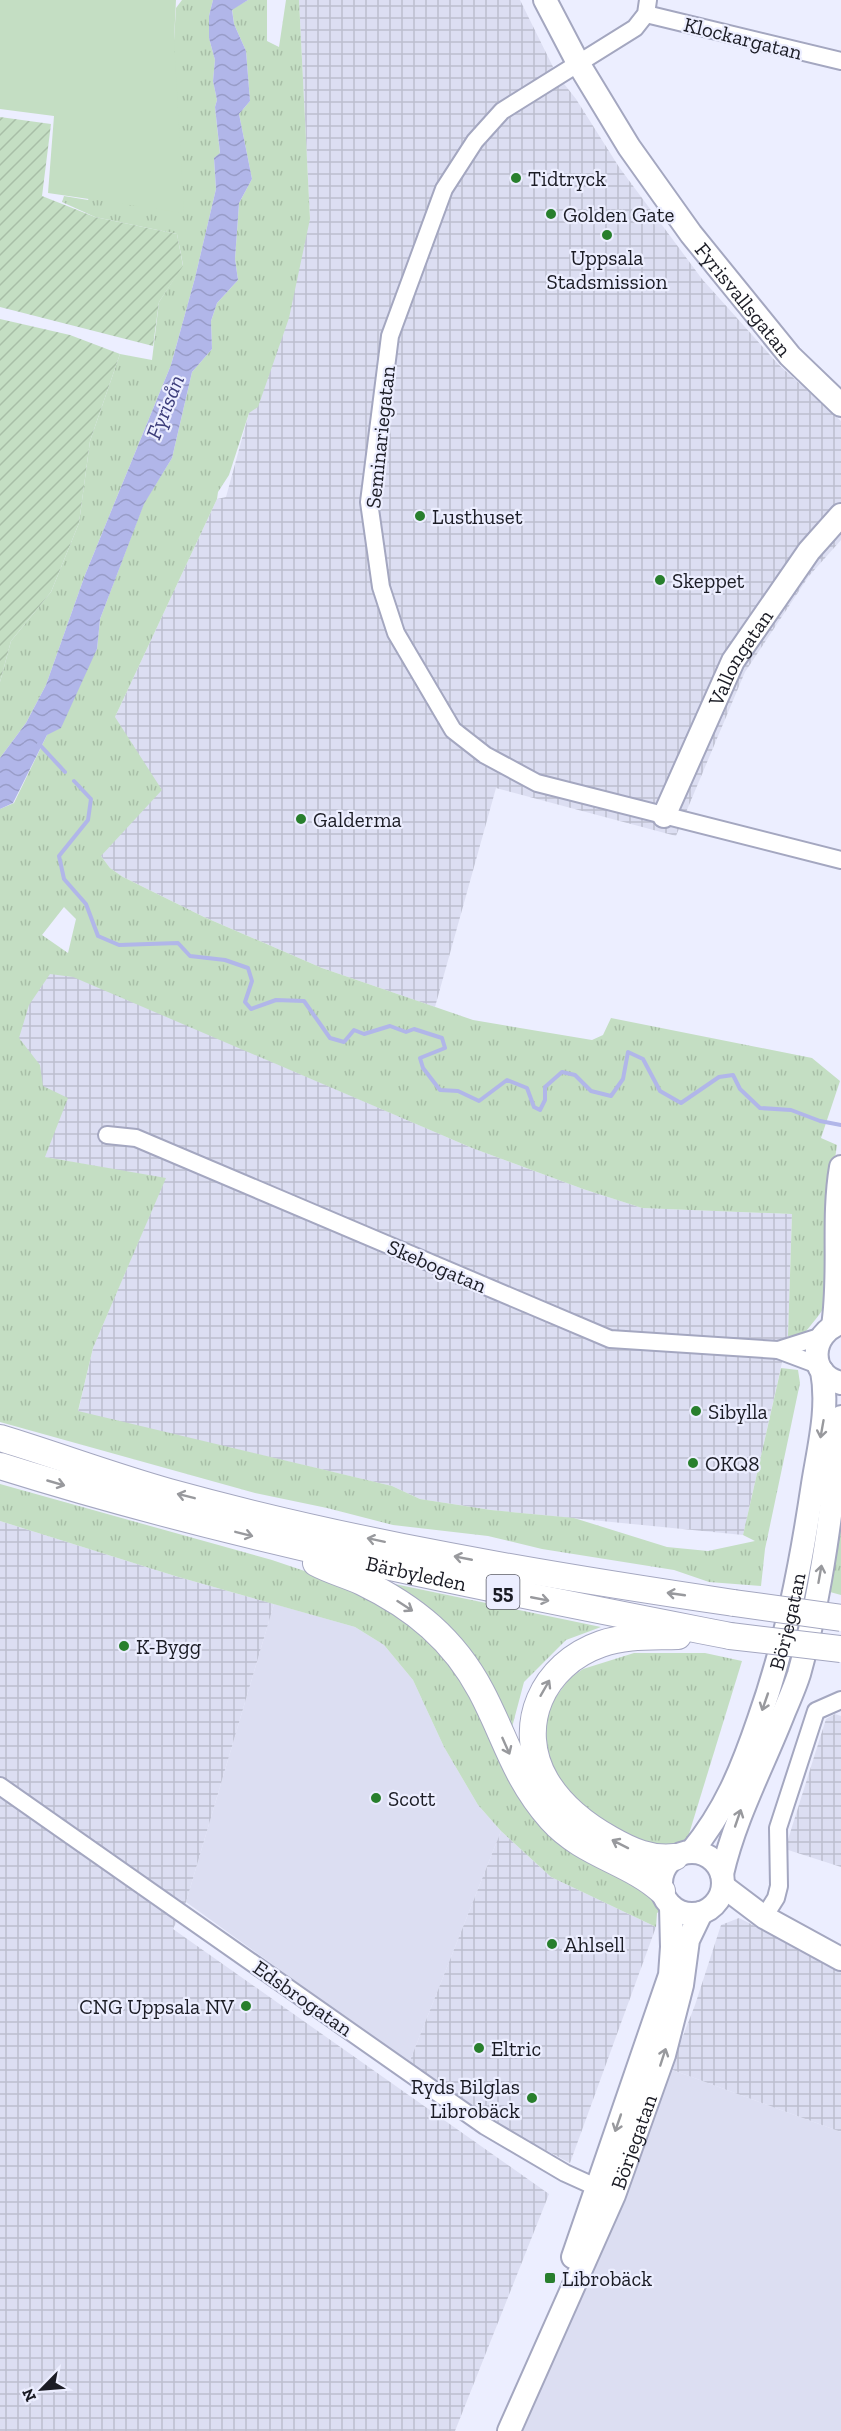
<svg xmlns="http://www.w3.org/2000/svg" width="841" height="2431" viewBox="0 0 841 2431" font-family="'Zilla Slab',serif">
	<style>
		.built { fill: #dcdef2 }
		.industrial { fill: url(#industrial-grid) }
		.grass { fill: url(#grass-tufts); fill-rule: evenodd }
		.park { fill: #c4dec3 }
		.garden { fill: url(#garden-furrows) }
		.water { fill: url(#water-waves) }
		.lines { fill: none; stroke-linecap: round; stroke-linejoin: round }
		.stream { stroke: #b1b6e9; stroke-width: 4 }
		.street-casing { stroke: #a4a7c0; stroke-width: 20 }
		.secondary-casing { stroke: #a4a7c0; stroke-width: 26 }
		.primary-casing { stroke: #a4a7c0; stroke-width: 28 }
		.street { stroke: #fff; stroke-width: 16 }
		.secondary { stroke: #fff; stroke-width: 22 }
		.primary { stroke: #fff; stroke-width: 26 }
		.primary-bridge-casing { stroke: #a4a7c0; stroke-width: 28; stroke-linecap: butt }
		.primary-bridge { stroke: #fff; stroke-width: 26 }
		.oneway { stroke: #98999d }
		.poi-dot { fill: #287f2d; stroke: #eceeff; stroke-width: 2 }
		.labels { text-anchor: middle; dominant-baseline: central; stroke-width: 4.5; stroke-linejoin: round; paint-order: stroke }
		.shield { fill: #eceeff; stroke: #5a5b66; stroke-width: 1.5 }
		.shield-label { font-size: 20px; font-weight: bold; fill: #1b1c25 }
		.street-label { font-size: 21px; fill: #1b1c25; stroke: #eceeff }
		.poi-label { font-size: 21px; fill: #1b1c25; stroke: #eceeff; text-anchor: start }
		.water-label { font-size: 22px; font-style: italic; fill: #3d3e7c; stroke: #eceeff }
	</style>
	<defs>
		<pattern id="industrial-grid" width="8" height="8" patternUnits="userSpaceOnUse" patternTransform="scale(1.5)"><rect width="8" height="8" fill="#dcdef2"/><path d="M0 4h8M4 0v8" fill="none" stroke="#bcbecf"/></pattern>
		<pattern id="grass-tufts" width="24" height="20" patternUnits="userSpaceOnUse" patternTransform="scale(1.5)"><rect width="24" height="20" fill="#c4dec3"/><path d="M3 7l-1-3M5 7V3M7 7l1-3M15 17l-1-3M17 17v-4M19 17l1-3" fill="none" stroke="#a8bea7"/></pattern>
		<pattern id="garden-furrows" width="10" height="10" patternUnits="userSpaceOnUse" patternTransform="scale(1.5)"><rect width="10" height="10" fill="#c4dec3"/><path d="M-1 1l2-2M0 10L10 0M9 11l2-2" fill="none" stroke="#a8bea7"/></pattern>
		<pattern id="water-waves" width="16" height="10" patternUnits="userSpaceOnUse" patternTransform="scale(1.5)"><rect width="16" height="10" fill="#b1b6e9"/><path d="M0 5q4-4 8 0t8 0" fill="none" stroke="#989cc8"/></pattern>
	</defs>
	<rect width="100%" height="100%" fill="#eceeff"/>
	<!-- built -->
	<g class="built">
		<polygon points="274,1604 355,1627 384,1645 413,1680 444,1747 478,1805 501,1831 409,2063 186,1902"/>
		<polygon points="670,2069 841,2132 841,2431 523,2431 614,2222"/>
	</g>
	<!-- industrial -->
	<g class="industrial">
		<polygon points="299,0 520,0 557,75 576,99 619,167 702,279 778,364 841,421 841,540 809,576 745,672 676,836 496,788 435,1007 322,968 204,917 123,877 110,868 101,856 115,717 217,499 226,497 249,413 310,219"/>
		<polygon points="36,960 472,1148 583,1189 642,1208 792,1214 788,1336 743,1535 491,1510 420,1499 392,1486 78,1412 93,1348 165,1179 45,1157 0,1012"/>
		<polygon points="0,1521 175,1576 274,1604 186,1902 173,1929 549,2194 455,2431 0,2431"/>
		<polygon points="835,1714 841,1716 841,1867 785,1849 826,1719"/>
		<polygon points="501,1831 551,1877 656,1927 570,2163 468,2109 409,2063"/>
		<polygon points="739,1918 841,1969 841,2132 670,2069 695,2005 721,1925"/>
	</g>
	<!-- grass -->
	<g class="grass">
		<polygon points="182,0 213,0 209,16 209,38 215,60 213,81 217,100 215,107 220,154 214,159 216,189 195,278 171,365 85,575 46,685 26,723 0,758 0,682 11,641 51,592 79,523 90,441 120,354 152,360 159,302 183,265 177,234 95,217 62,202 64,196 88,200 174,40 176,8"/>
		<path d="M 248,0 L 267,0 L 267,41 L 279,47 L 286,0 L 299,0 L 310,219 L 289,318 L 258,407 L 249,413 L 229,475 L 218,492 L 217,499 L 115,717 L 162,790 L 101,856 L 110,868 L 123,877 L 204,917 L 322,968 L 473,1020 L 592,1040 L 603,1035 L 611,1018 L 812,1058 L 840,1081 L 821,1138 L 837,1145 L 828,1207 L 827,1300 C 822,1314 812,1323 803,1335 L 788,1336 L 792,1214 L 642,1208 L 583,1189 L 472,1148 L 73,977 L 50,974 L 29,1005 L 19,1038 L 40,1065 L 43,1086 L 68,1098 L 45,1157 L 166,1178 L 93,1348 L 78,1411 L 392,1486 L 420,1499 L 491,1510 L 574,1518 L 667,1547 L 708,1551 L 755,1541 L 743,1535 L 781,1368 L 798,1370 L 800,1383 L 765,1549 L 761,1586 L 709,1582 L 674,1570 L 542,1549 L 488,1536 L 393,1525 L 327,1508 L 255,1493 L 0,1422 L 0,809 L 14,803 L 47,735 L 97,649 L 100,619 L 144,503 L 172,458 L 192,372 L 212,349 L 211,321 L 217,303 L 238,280 L 235,259 L 239,203 L 252,179 L 239,114 L 250,101 L 246,51 L 234,24 L 232,9 ZM 64,907 L 76,919 L 68,953 L 42,935 Z"/>
		<polygon points="0,1484 272,1560 343,1584 407,1619 450,1658 482,1720 657,1894 664,1908 657,1913 656,1927 551,1877 501,1831 478,1805 444,1747 413,1680 384,1645 355,1627 175,1576 0,1521"/>
		<polygon points="841,1515 841,1595 830,1592"/>
		<polygon points="385,1582 601,1627 566,1640 524,1682 511,1731"/>
		<polygon points="634,1653 705,1653 742,1661 685,1847 665,1852 639,1844 584,1811 553,1774 544,1728 552,1702 570,1678 583,1669"/>
	</g>
	<!-- park -->
	<polygon class="park" points="0,0 176,0 174,40 184,213 48,193 54,116 0,109"/>
	<!-- garden -->
	<g class="garden">
		<polygon points="0,117 51,124 42,196 95,217 177,234 183,266 159,302 153,346 0,307"/>
		<polygon points="0,319 70,335 120,354 90,441 79,523 51,592 11,641 0,682"/>
	</g>
	<!-- water -->
	<polygon class="water" points="213,0 248,0 232,10 234,24 246,51 250,101 239,114 252,179 239,203 235,259 238,280 217,303 211,321 212,349 192,372 172,458 144,504 100,619 97,649 61,728 47,735 13,803 0,809 0,758 26,723 46,685 85,575 171,365 195,278 216,189 214,158 220,153 215,107 217,100 213,81 215,60 209,38 209,16"/>
	<g class="lines">
		<!-- stream -->
		<g class="stream">
			<polyline points="39,744 65,772"/>
			<polyline points="74,781 91,799 88,820 59,856 64,879 86,904 98,936 119,945 178,943 190,956 225,960 248,968 252,981 245,1002 251,1009 276,1000 304,1001 330,1038 344,1042 354,1030 364,1034 390,1026 406,1032 414,1029 442,1038 445,1048 420,1058 423,1068 440,1090 458,1091 479,1101 507,1080 527,1088 534,1107 540,1110 545,1100 545,1087 562,1072 575,1075 591,1091 611,1096 623,1079 628,1052 643,1059 660,1091 681,1103 719,1077 733,1075 740,1089 760,1108 791,1110 820,1121 841,1125"/>
		</g>
		<defs>
			<g id="street">
				<polyline points="648,0 646,14 635,28 502,111 475,141 444,189 390,336 369,502 381,587 396,633 453,730 485,755 537,783 841,860"/>
				<polyline points="646,14 841,61"/>
				<polyline points="107,1135 136,1138 610,1339 778,1350 818,1365"/>
				<polyline points="778,1350 822,1336"/>
				<polyline points="0,1786 485,2126 565,2173 607,2192"/>
				<polyline points="764,1917 776,1898 779,1886 778,1828 816,1711 841,1700"/>
			</g>
			<g id="secondary">
				<path id="s1" d="M 545,0 L 578,63 L 629,147 L 691,234 L 790,356 L 841,405"/>
				<path id="s2" d="M 664,816 L 733,661 L 809,551 L 841,515"/>
				<path d="M 841,1323 C 810,1333 807,1375 841,1383"/>
				<path d="M 833,1326 C 841,1273 832,1220 841,1167"/>
				<path id="s3" d="M 691,1852 C 725,1811 742,1769 759,1719 C 786,1643 801,1564 813,1484 C 819,1446 829,1409 822,1371"/>
				<circle cx="692" cy="1883" r="31"/>
				<path d="M 722,1874 C 735,1817 763,1766 784,1712 C 789,1700 795,1687 799,1674 C 822,1591 833,1502 841,1417"/>
				<polyline points="723,1886 764,1917 841,1959"/>
				<polyline points="573,2257 670,1975 672,1947 671,1906"/>
				<path id="s4" d="M 509,2431 L 614,2195 L 664,2055 L 682,1985 L 688,1940 L 701,1913"/>
			</g>
			<g id="primary">
				<path d="M 0,1438 C 56,1455 112,1476 169,1492 C 354,1543 544,1575 734,1603"/>
				<path id="s5" d="M 0,1466 C 239,1541 485,1588 730,1636"/>
				<path d="M 316,1563 C 331,1571 347,1575 362,1582 C 414,1607 454,1640 481,1691 C 506,1738 514,1777 551,1819 C 583,1855 629,1861 662,1891"/>
				<path d="M 675,1857 C 651,1860 631,1851 610,1839 C 585,1825 561,1806 546,1781 C 514,1726 543,1664 601,1644 C 626,1635 653,1637 678,1636"/>
			</g>
		</defs>
		<!-- street casing -->
		<use href="#street" class="street-casing"/>
		<!-- secondary casing -->
		<use href="#secondary" class="secondary-casing"/>
		<!-- primary casing -->
		<use href="#primary" class="primary-casing"/>
		<!-- street -->
		<use href="#street" class="street"/>
		<!-- secondary -->
		<use href="#secondary" class="secondary"/>
		<!-- primary -->
		<use href="#primary" class="primary"/>
		<defs>
			<g id="primary-bridge">
				<polyline points="734,1603 841,1618"/>
				<polyline points="730,1636 841,1649"/>
			</g>
		</defs>
		<!-- primary-bridge casing -->
		<use href="#primary-bridge" class="primary-bridge-casing"/>
		<!-- primary-bridge -->
		<use href="#primary-bridge" class="primary-bridge"/>
	</g>
	<!-- one-way arrows -->
	<defs><path id="oneway-shaft" d="M-6 0H5M1.5-3L5.5 0L1.5 3" fill="none" stroke-width="1.6" stroke-linecap="round" stroke-linejoin="round" transform="scale(1.5)"/></defs>
	<g class="oneway">
		<use href="#oneway-shaft" transform="translate(822 1429) rotate(100)"/>
		<use href="#oneway-shaft" transform="translate(56 1483) rotate(16)"/>
		<use href="#oneway-shaft" transform="translate(186 1496) rotate(-166)"/>
		<use href="#oneway-shaft" transform="translate(244 1534) rotate(14)"/>
		<use href="#oneway-shaft" transform="translate(376 1540) rotate(-168)"/>
		<use href="#oneway-shaft" transform="translate(463 1558) rotate(-169)"/>
		<use href="#oneway-shaft" transform="translate(820 1574) rotate(-80)"/>
		<use href="#oneway-shaft" transform="translate(676 1594) rotate(-172)"/>
		<use href="#oneway-shaft" transform="translate(540 1599) rotate(11)"/>
		<use href="#oneway-shaft" transform="translate(405 1606) rotate(33)"/>
		<use href="#oneway-shaft" transform="translate(545 1688) rotate(-60)"/>
		<use href="#oneway-shaft" transform="translate(765 1702) rotate(109)"/>
		<use href="#oneway-shaft" transform="translate(506 1746) rotate(66)"/>
		<use href="#oneway-shaft" transform="translate(738 1818) rotate(-71)"/>
		<use href="#oneway-shaft" transform="translate(620 1844) rotate(-153)"/>
		<use href="#oneway-shaft" transform="translate(663 2057) rotate(-72)"/>
		<use href="#oneway-shaft" transform="translate(618 2123) rotate(109)"/>
	</g>
	<!-- markers -->
	<g class="poi-dot">
		<circle cx="516" cy="178" r="6"/>
		<circle cx="551" cy="214" r="6"/>
		<circle cx="607" cy="235" r="6"/>
		<circle cx="420" cy="516" r="6"/>
		<circle cx="660" cy="580" r="6"/>
		<circle cx="301" cy="819" r="6"/>
		<circle cx="696" cy="1411" r="6"/>
		<circle cx="693" cy="1463" r="6"/>
		<circle cx="124" cy="1646" r="6"/>
		<circle cx="376" cy="1798" r="6"/>
		<circle cx="552" cy="1944" r="6"/>
		<circle cx="246" cy="2006" r="6"/>
		<circle cx="479" cy="2048" r="6"/>
		<circle cx="532" cy="2098" r="6"/>
		<rect x="544" y="2272" width="12" height="12" rx="3"/>
	</g>
	<g class="labels">
		<!-- shield labels -->
		<rect class="shield" x="486.5" y="1575" width="33" height="34" rx="4.5"/>
		<g class="shield-label">
			<text x="503" y="1592">55</text>
		</g>
		<!-- street labels -->
		<g class="street-label">
			<text transform="translate(743 38) rotate(14)">Klockargatan</text>
			<text stroke="none"><textPath href="#s1" startOffset="360">Fyrisvallsgatan</textPath></text>
			<text transform="translate(380 437) rotate(-84)">Seminariegatan</text>
			<text stroke="none"><textPath href="#s2" startOffset="176">Vallongatan</textPath></text>
			<text transform="translate(437 1266) rotate(23)">Skebogatan</text>
			<text stroke="none"><textPath href="#s5" startOffset="430">Bärbyleden</textPath></text>
			<text stroke="none"><textPath href="#s3" startOffset="252">Börjegatan</textPath></text>
			<text transform="translate(303 1998) rotate(35)">Edsbrogatan</text>
			<text stroke="none"><textPath href="#s4" startOffset="315">Börjegatan</textPath></text>
		</g>
		<!-- poi labels -->
		<g class="poi-label">
			<text x="528" y="178">Tidtryck</text>
			<text x="563" y="214">Golden Gate</text>
			<text x="607" y="257" text-anchor="middle">Uppsala<tspan x="607" dy="24">Stadsmission</tspan></text>
			<text x="432" y="516">Lusthuset</text>
			<text x="672" y="580">Skeppet</text>
			<text x="313" y="819">Galderma</text>
			<text x="708" y="1411">Sibylla</text>
			<text x="705" y="1463">OKQ8</text>
			<text x="136" y="1646">K-Bygg</text>
			<text x="388" y="1798">Scott</text>
			<text x="564" y="1944">Ahlsell</text>
			<text x="234" y="2006" text-anchor="end">CNG Uppsala NV</text>
			<text x="491" y="2048">Eltric</text>
			<text x="520" y="2086" text-anchor="end">Ryds Bilglas<tspan x="520" dy="24">Librobäck</tspan></text>
			<text x="562" y="2278">Librobäck</text>
		</g>
		<!-- water labels -->
		<g class="water-label">
			<text transform="translate(165 407) rotate(-68)">Fyrisån</text>
		</g>
	</g>
	<!-- north arrow -->
	<g transform="translate(42 2389) rotate(245)" stroke="#eceeff" stroke-width="4.5" paint-order="stroke">
	<path d="M0-4.5L10 22L0 15L-10 22Z" fill="#1b1c25"/>
	<text y="-9" font-size="16" font-weight="bold" text-anchor="middle" fill="#1b1c25">N</text>
	</g>
</svg>
